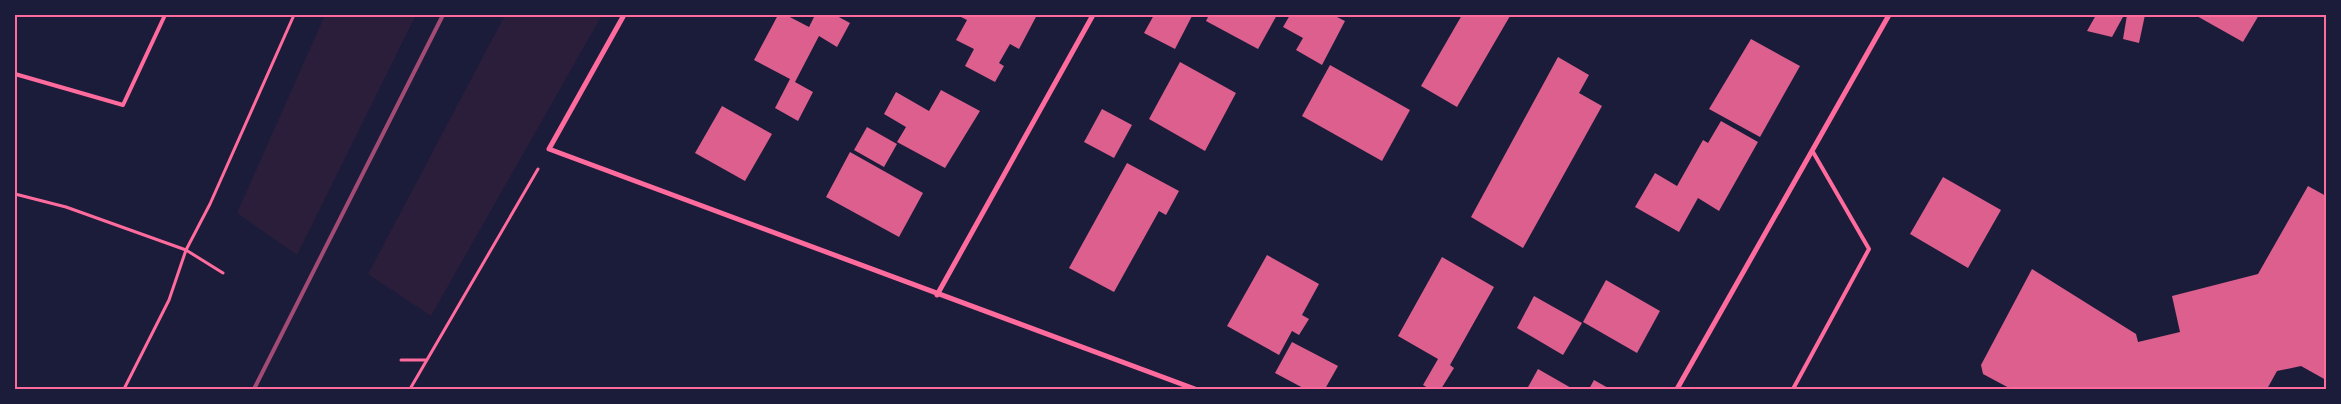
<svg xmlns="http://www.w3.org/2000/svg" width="2341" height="404" viewBox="0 0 2341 404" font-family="'Libre Baskerville',serif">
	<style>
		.green { fill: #2a1e3b }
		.building { fill: #dd5f8e }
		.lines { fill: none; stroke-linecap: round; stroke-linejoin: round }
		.path { stroke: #ff6b9d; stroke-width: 3 }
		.service { stroke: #ff6b9d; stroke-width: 4 }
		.minor { stroke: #ff6b9d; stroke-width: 5 }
		.rail { stroke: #a44b75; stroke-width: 4 }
		.neatline { fill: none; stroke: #ff6b9d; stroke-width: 2 }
	</style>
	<rect width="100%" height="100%" fill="#1b1b3a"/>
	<!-- green -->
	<g class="green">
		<polygon points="325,15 416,15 297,255 237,213"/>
		<polygon points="505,15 602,15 431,316 368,274"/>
	</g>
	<!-- building -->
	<g class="building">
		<polygon points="778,15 786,15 809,27 815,15 835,15 850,23 837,47 819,36 795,82 813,92 798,121 775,108 790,79 754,60"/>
		<polygon points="957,15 1037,15 1019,49 1010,44 999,63 1004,66 995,82 965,66 974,49 956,40 967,20"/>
		<polygon points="1154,15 1192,16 1175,49 1144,33"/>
		<polygon points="1209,15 1277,15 1258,49 1206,21"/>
		<polygon points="1290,15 1333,15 1345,21 1322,65 1296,50 1303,38 1283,27"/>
		<polygon points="1462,15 1510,16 1457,107 1421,86"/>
		<polygon points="2096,15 2124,15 2112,37 2087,31"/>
		<polygon points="2127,15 2145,15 2139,43 2123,39"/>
		<polygon points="2195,15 2259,15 2243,42"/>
		<polygon points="1751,39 1800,66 1760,137 1709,109"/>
		<polygon points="1558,57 1589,75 1579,93 1602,106 1523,248 1471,217"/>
		<polygon points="1180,62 1236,93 1205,151 1149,119"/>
		<polygon points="1330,65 1410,110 1382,161 1302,116"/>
		<polygon points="941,90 980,111 945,168 897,142 906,127 884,114 896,92 929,111"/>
		<polygon points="722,106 772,134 745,181 695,153"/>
		<polygon points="1102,109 1132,125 1114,158 1084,142"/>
		<polygon points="1721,121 1758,142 1719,211 1698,198 1679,232 1635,207 1655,173 1677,186 1703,140 1708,143"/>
		<polygon points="867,127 897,144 884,167 854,150"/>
		<polygon points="850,152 923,193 899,237 826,197"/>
		<polygon points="1127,163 1179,191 1166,215 1159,211 1114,292 1069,268"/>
		<polygon points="1943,177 2001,210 1968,268 1910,234"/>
		<polygon points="2308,186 2326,196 2326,380 2301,366 2277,371 2267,389 2011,389 1983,374 1981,365 2032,269 2136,334 2138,342 2180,332 2172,296 2258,274"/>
		<polygon points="1267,255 1319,284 1302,315 1309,319 1299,335 1292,331 1279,355 1227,326"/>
		<polygon points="1442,257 1494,287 1450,365 1454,368 1441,389 1430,389 1423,385 1438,359 1398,336"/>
		<polygon points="1606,280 1660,311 1637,353 1583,322"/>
		<polygon points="1534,296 1582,323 1563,355 1517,328"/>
		<polygon points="1292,342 1338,366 1325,389 1305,389 1275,373"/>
		<polygon points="1538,369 1573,389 1527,389"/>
		<polygon points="1594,380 1610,389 1589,389"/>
	</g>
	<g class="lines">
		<!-- path -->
		<g class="path">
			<polyline points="15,194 66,207 186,250 223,273"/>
			<polyline points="401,360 426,360"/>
			<polyline points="124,389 169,300 186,250 210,204 294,15"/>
			<polyline points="410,389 538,169"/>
		</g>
		<!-- service -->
		<g class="service">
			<polyline points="15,74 123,105 165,15"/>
			<polyline points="1793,389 1869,249 1813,152"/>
		</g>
		<!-- minor -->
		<g class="minor">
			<polyline points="624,15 549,149 1195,389"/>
			<polyline points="937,295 1093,15"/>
			<polyline points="1677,389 1889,15"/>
		</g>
		<!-- rail -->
		<polyline class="rail" points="254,389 443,15"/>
	</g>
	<!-- border -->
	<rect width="2341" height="404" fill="none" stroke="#1b1b3a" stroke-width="32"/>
	<rect x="16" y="16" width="2309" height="372" class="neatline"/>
</svg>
